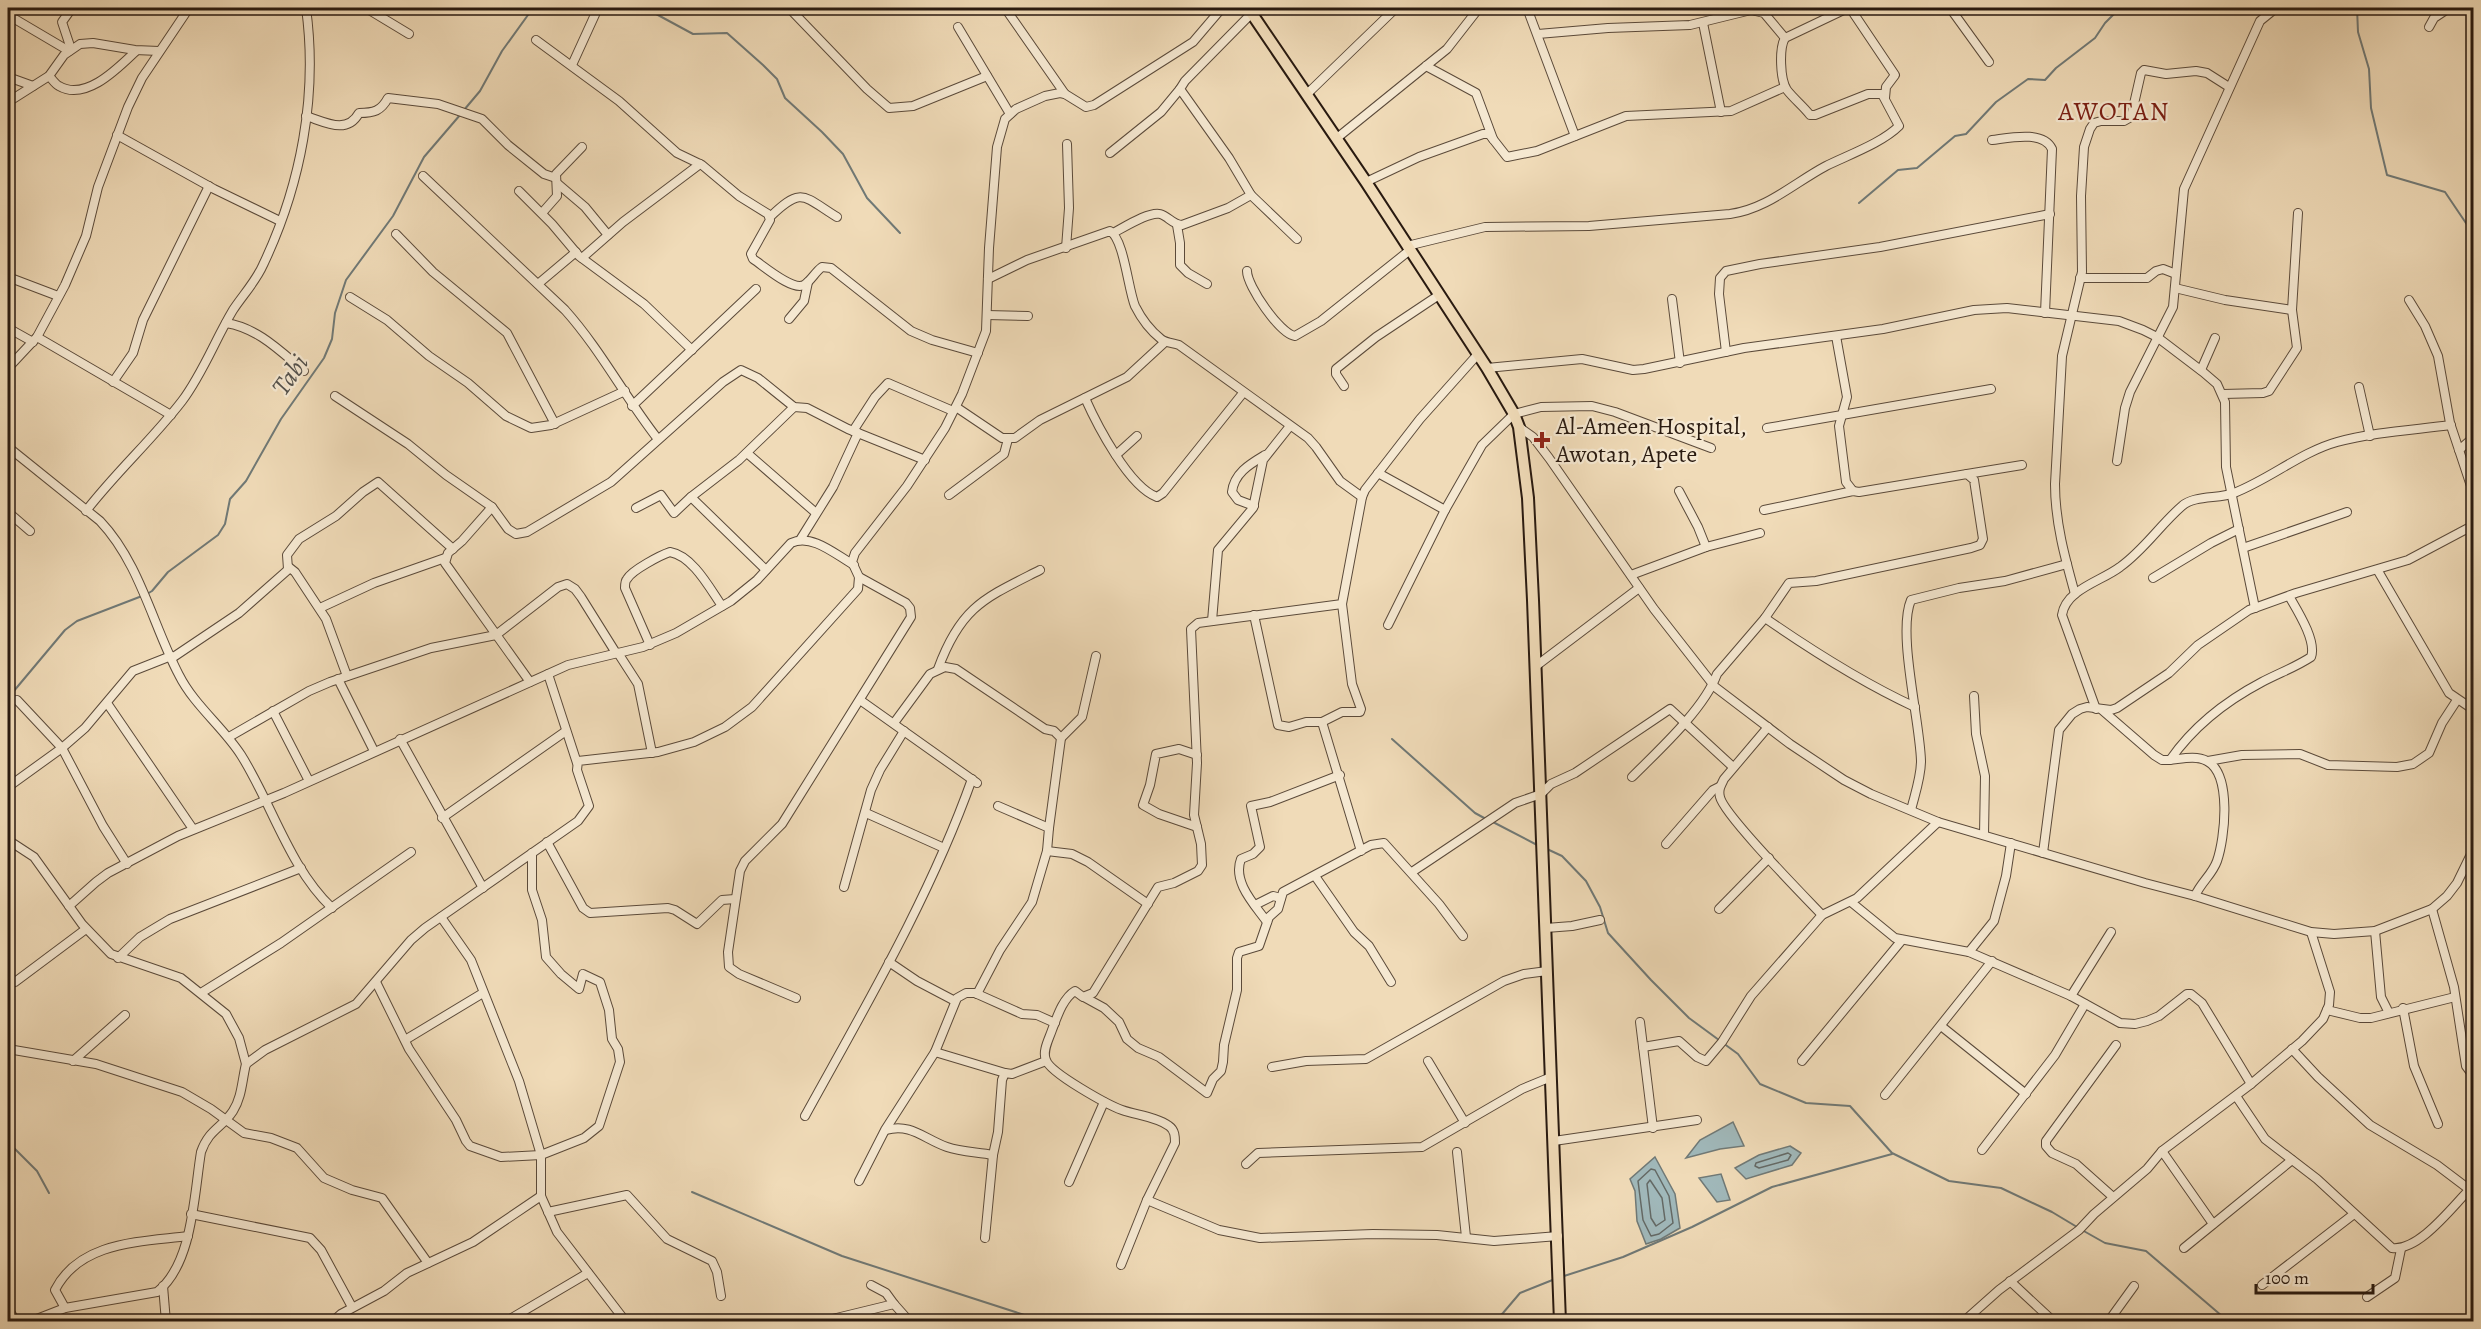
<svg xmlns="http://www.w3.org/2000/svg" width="2481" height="1329" viewBox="0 0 2481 1329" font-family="Alegreya,serif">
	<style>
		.water { fill: #a0b8ba; stroke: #707976; stroke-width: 1.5 }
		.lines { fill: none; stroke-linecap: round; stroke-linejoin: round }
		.shore { stroke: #646965; stroke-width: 1.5 }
		.stream { stroke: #707976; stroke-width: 2 }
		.minor-casing { stroke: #5b4a3a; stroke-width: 10 }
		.major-casing { stroke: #291a10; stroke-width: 14 }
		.minor { stroke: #f5e8d1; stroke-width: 8 }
		.major { stroke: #f0dbb8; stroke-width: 10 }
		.poi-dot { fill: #8f2418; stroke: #f5e8d1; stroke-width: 2 }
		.labels { text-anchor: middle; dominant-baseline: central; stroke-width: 4.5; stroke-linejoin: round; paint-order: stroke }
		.poi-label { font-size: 24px; fill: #291a10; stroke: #f5e8d1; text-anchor: start }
		.neighbourhood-label { font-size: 26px; letter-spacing: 1.5px; fill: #7a1f14; stroke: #f5e8d1 }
		.water-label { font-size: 26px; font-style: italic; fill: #53514c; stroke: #f5e8d1 }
	</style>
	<rect width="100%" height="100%" fill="#f0dbb8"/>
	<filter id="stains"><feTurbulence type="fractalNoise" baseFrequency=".00333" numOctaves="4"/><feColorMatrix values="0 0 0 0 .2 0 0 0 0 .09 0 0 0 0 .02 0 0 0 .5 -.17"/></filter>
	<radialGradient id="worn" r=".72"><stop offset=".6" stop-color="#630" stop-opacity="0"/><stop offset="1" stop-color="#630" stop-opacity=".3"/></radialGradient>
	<!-- water -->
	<g class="water">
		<polygon points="1733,1122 1744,1146 1720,1149 1686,1158 1700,1140"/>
		<polygon points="1790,1146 1801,1153 1792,1165 1746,1179 1735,1168 1759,1155"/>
		<polygon points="1655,1157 1675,1194 1680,1228 1661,1239 1646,1244 1637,1221 1635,1191 1630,1179"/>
		<polygon points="1721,1174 1730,1200 1717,1202 1699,1178"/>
	</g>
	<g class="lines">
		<!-- shore -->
		<g class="shore">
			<polygon points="1788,1153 1791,1155 1788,1160 1759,1168 1755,1166 1756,1163"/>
			<polygon points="1651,1169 1655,1170 1669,1196 1673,1223 1659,1234 1651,1236 1643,1220 1638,1181"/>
			<polygon points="1650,1180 1662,1198 1665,1220 1656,1226 1651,1218 1647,1184"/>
		</g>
		<!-- stream -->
		<g class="stream">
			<polyline points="645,8 693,34 727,33 763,65 777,79 785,98 822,132 843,154 867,198 900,233"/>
			<polyline points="2172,8 2199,11 2204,8"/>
			<polyline points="2357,8 2358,32 2369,69 2371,108 2387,175 2445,192 2474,235"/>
			<polyline points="464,110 480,91 502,51 533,8"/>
			<polyline points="1859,203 1898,170 1917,168 1955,136 1966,134 1996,102 2028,79 2045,80 2056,68 2095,38 2105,23 2120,8"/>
			<polyline points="147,594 152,591 168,572 218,535 225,524 230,499 246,481 281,419 324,358 332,339 335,313 346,280 393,216 424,157 460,115"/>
			<polyline points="8,698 65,630 77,621 142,596"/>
			<polyline points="1392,739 1475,813 1486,819"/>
			<polyline points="1491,821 1539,846"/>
			<polyline points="1547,849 1562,856 1586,881 1600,907 1608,933 1651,980 1689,1018 1738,1054 1760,1084 1806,1103 1850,1106 1892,1153 1949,1181 2001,1188 2052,1212 2077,1227"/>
			<polyline points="8,1142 37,1171 49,1193"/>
			<polyline points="692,1192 842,1256 1037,1319 1107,1322"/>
			<polyline points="2082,1230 2105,1243 2146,1251 2229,1322"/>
			<polyline points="1561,1277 1623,1257 1692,1227 1772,1187 1892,1154"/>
			<polyline points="1201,1322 1205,1322"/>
			<polyline points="1492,1322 1503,1313 1520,1293 1555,1279"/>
		</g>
		<defs>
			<g id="minor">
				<polyline points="366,8 409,34"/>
				<polyline points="789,8 867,89 889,108 913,106 987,76"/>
				<polyline points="1005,8 1065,94"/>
				<polyline points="1527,8 1575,136"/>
				<polyline points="1850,8 1895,75 1886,87 1885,98"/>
				<polyline points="1950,8 1989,62"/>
				<polyline points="2055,8 2058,8"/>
				<polyline points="2470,8 2474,11"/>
				<polyline points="1252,13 1185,81 1180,89 1229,158 1251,195 1297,239"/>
				<polyline points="8,15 69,51"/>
				<polyline points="1703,23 1721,112"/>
				<polyline points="958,27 1010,114"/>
				<polyline points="2429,27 2434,18 2449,8"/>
				<polyline points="1538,34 1608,28 1690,25 1751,10 1764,13 1785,38"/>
				<path d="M 536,40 L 619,101 L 677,153 L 702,165 L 739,196 L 768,214 L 770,220 L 751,254 L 753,259 C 764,266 792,291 804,285 C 811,281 815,272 822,267 L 831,268 L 911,331 L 932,340 L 978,353"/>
				<polyline points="71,49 62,22 72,8"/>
				<polyline points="572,65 598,8"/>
				<polyline points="1426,66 1476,93 1493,139"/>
				<path d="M 49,76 C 52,79 55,84 59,86 C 86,102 119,67 136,51"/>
				<polyline points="8,77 33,86"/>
				<polyline points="1307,94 1396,8"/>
				<polyline points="8,102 49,76 64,55 80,44 93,43 135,50 159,51"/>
				<path d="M 306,116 C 325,122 347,135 359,113 C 374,113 381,111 388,98 L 438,104 L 482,119 L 508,145 L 544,174 L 556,178"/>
				<polyline points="117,135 214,189 280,221"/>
				<polyline points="1337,138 1447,49 1479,8"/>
				<path d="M 1992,140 C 2009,138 2043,130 2052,149 L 2045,313"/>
				<polyline points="1110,153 1161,112 1180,89"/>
				<path d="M 423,176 L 565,310 C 600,349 625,397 657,438"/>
				<polyline points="1366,182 1419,157 1483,134 1489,134 1507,157 1537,151 1626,116 1731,111 1785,87"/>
				<polyline points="558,184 585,207 608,235"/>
				<polyline points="519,191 552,224 579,256 644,304 692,350"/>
				<polyline points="542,213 557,196 556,174 582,147"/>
				<path d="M 770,217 C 802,186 803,196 837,217"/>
				<polyline points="1177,225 1180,243 1180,265 1188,273 1207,284"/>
				<path d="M 1113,233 C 1123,228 1149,211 1160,214 C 1168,216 1173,225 1182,225 L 1228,208 L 1251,195"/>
				<polyline points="396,234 433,272 507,333 555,424"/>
				<path d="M 1407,246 L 1485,227 L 1589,226 L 1730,214 C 1767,209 1794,183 1826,166 C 1848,155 1882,143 1899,126 L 1882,94 L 1868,94 L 1815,115 L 1810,115 C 1803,106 1794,99 1787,90 C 1780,80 1779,48 1785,38 L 1848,8"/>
				<polyline points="1066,248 1069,208 1067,144"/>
				<polyline points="582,258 623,222 700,164"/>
				<path d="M 1247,271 C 1247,286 1280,334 1295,336 L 1321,321 L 1410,250"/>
				<polyline points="8,277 58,296"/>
				<polyline points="2080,278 2147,278 2156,271 2163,269 2176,274"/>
				<path d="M 988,279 L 1027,260 L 1110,231 C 1124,239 1128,289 1135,306 C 1141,318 1151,331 1161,339 C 1166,343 1173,343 1179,345 L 1308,438 L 1316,447 L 1340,481 L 1362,497"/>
				<polyline points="538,284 576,252"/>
				<polyline points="2175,288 2225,300 2292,310"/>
				<polyline points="350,297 387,320 429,356 468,383 506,416 531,428 551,425 625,391"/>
				<polyline points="1672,299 1680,363"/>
				<polyline points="2409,300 2425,326 2438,356 2450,423 2474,495"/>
				<polyline points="987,315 1028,316"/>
				<polyline points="789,319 804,301 808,282"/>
				<path d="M 226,323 C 258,328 280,351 304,371"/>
				<polyline points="8,328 33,342"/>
				<polyline points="1836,336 1847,397 1839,426 1846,482 1853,491"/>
				<polyline points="37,337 171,415"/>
				<polyline points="1726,352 1719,294 1720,278 1726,271 1760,264 1880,247 2050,214"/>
				<path d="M 1478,354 L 1420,419 L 1365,490 L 1362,497 L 1342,604 L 1198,623 L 1191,629 L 1197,763 L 1194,815 L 1201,844 L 1202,865 L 1198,871 L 1174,883 L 1158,887 L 1093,993 L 1083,997 L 1075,991 C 1063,998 1057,1017 1052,1030 C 1049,1039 1042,1051 1046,1060 C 1050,1073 1108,1105 1122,1110 C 1136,1115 1157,1117 1169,1126 C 1175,1130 1175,1137 1175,1143 L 1147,1200 L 1219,1230 L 1260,1238 L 1373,1234 L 1437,1235 L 1494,1241 L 1558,1236"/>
				<polyline points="8,368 37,337 65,285 86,236 98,187 128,107 142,78 189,8"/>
				<polyline points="1487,368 1582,359 1633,370 1644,369 1744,348 1883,329 1974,310 2007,308 2119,321 2143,330 2157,337 2203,372 2217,384 2225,402 2226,467 2255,608"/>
				<polyline points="2201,370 2215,338"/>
				<polyline points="113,382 133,353 143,320 209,186"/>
				<polyline points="1344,386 1336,374 1336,369 1376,337 1439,295"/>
				<polyline points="2359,387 2370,436"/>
				<polyline points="2223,394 2263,393 2269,391 2297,348 2292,310 2298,213"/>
				<polyline points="335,396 408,444 446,475 492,507"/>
				<path d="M 1085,398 C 1097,425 1129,487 1157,497 L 1163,493 L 1243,393"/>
				<polyline points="632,406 756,289"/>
				<polyline points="956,407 1002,438 1015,438 1040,420 1127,377 1165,342"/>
				<polyline points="1519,427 1533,437 1549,458 1654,609 1715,687 1790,744 1844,780 1871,794 1938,822 2145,883 2195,896 2311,932 2334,934 2375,931 2432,909 2447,896 2457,883 2474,848"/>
				<polyline points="1767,428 1991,389"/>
				<polyline points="853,431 875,397 888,383 953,411"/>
				<path d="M 8,447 L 100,521 C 140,563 153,626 179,675 C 194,705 223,727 241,755 C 272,804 289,867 332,908"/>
				<polyline points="2459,450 2474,437"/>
				<polyline points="747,453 816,513"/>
				<polyline points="1116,455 1137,436"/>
				<polyline points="2117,461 2125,408 2130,392 2173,307 2184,189 2260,21 2276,8"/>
				<polyline points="1378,473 1445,510"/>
				<polyline points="1967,474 2022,465"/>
				<polyline points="1679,491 1698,527 1706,547"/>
				<polyline points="949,495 1004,454 1008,439"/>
				<polyline points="691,497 739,460 794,407"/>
				<path d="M 1254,506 L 1238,500 L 1232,492 C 1234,473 1250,464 1265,455"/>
				<polyline points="636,508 661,495 674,513 691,497 766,570"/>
				<path d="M 86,511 C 116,472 152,440 182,401 C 203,373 215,340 233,310 C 243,295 256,281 263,265 C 301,185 318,95 306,8"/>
				<polyline points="8,512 30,531"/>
				<polyline points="800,540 833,487 858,433"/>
				<polyline points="2243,548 2347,512"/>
				<polyline points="288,569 287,555 299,539 336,516 363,492 378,482 453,549"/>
				<polyline points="2378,571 2449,693 2474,710"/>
				<polyline points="1631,575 1706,547 1760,533"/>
				<polyline points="2153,578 2211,543 2239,529"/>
				<path d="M 2075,594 C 2065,558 2055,522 2055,484 L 2062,356 L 2082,272 L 2081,196 L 2084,147 L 2090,129 L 2094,123 L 2101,121 L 2124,121 L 2131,117 L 2141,73 L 2144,70 L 2166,74 L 2196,71 L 2207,73 L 2229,87"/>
				<polyline points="320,608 374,583 445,558"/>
				<polyline points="1254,615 1278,725 1289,727 1306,722 1322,722 1342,712 1360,712 1361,709 1352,684 1342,604"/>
				<path d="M 1765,618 C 1814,652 1861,682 1915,707"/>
				<polyline points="1212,621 1218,550 1253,508 1263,460 1290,426"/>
				<polyline points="1388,625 1445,510 1482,445 1514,414 1541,407 1592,406 1615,412 1711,448"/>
				<path d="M 650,645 L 625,588 C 625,586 625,581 627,579 C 632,570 661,555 670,552 C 693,556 710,589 722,606"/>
				<polyline points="618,653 638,684 652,753"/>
				<polyline points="172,658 239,613 290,568 295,572 326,619 347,676"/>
				<polyline points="1536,666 1639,588"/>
				<path d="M 938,669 C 961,606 985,598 1040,570"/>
				<polyline points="548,674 577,763"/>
				<polyline points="338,679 374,751"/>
				<polyline points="530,682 445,563 448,553 462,541 492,507 508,529 516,534 527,532 611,482 723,382 741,370 758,378 794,407 807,408 848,429 925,460"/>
				<polyline points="1974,696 1976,734 1985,776 1984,835"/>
				<polyline points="17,700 62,748 103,826 127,864"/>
				<polyline points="860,700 977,783"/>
				<polyline points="107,703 193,829"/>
				<path d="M 2096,709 L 2062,615 C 2066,589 2102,581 2120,567 C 2144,550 2160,525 2182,506 C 2194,495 2219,499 2234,493 C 2270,479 2301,452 2337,442 C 2374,432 2413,430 2451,425"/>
				<path d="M 2102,710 L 2154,755 L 2162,760 L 2170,760 C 2193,727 2226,701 2262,682 C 2279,673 2296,667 2311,657 C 2317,641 2297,610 2289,596"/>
				<polyline points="273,711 309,781"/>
				<polyline points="1322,722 1361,851"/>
				<polyline points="894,723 930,674 945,667 956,669 1045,729 1054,731 1061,738 1049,828"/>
				<path d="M 1768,727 L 1724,779 C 1721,785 1718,790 1720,797 C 1724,815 1804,896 1822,915"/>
				<polyline points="229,737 309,691 330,682 431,648 496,635 558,587 567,584 575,589 581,597 616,653"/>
				<polyline points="1061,738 1082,717 1096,656"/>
				<polyline points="400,739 483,888"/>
				<polyline points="1197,755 1179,749 1156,754 1150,785 1143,805 1159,814 1197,827"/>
				<path d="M 2170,760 C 2181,759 2196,755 2207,761 C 2232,774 2225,838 2217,861 C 2212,875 2201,882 2195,896"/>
				<polyline points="2208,761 2242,755 2300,754 2328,765 2397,767 2413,764 2429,753 2442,723 2457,700"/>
				<path d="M 1632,777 C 1659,750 1704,709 1717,674 L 1765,618 L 1789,583 L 1816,581 L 1971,548 L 1980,545 L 1983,539 L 1974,480 L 1967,474 L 1859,492 L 1853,491 L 1764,510"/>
				<polyline points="8,787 62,748 85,728 133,671 171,656"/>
				<path d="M 1911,810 C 1915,794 1921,777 1921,761 C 1920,721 1897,633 1911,600 L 1959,588 L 2005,581 L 2067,564"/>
				<polyline points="866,813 944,848"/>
				<polyline points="442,818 566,731"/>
				<polyline points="8,840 34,857 82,924 111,954 181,978 226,1014 239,1038 246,1064"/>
				<polyline points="547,842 583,908 590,913 668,908 675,910 697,924 722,900 735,899"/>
				<polyline points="1666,844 1713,790 1719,787"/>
				<polyline points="1047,851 1072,854 1088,862 1148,904"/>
				<polyline points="2043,853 2059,730 2072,714 2080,709 2087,707 2111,710 2117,708 2169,673 2198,645 2249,610 2296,593 2408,560 2474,525"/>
				<polyline points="1412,872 1515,803 1541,794 1551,784 1575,773 1670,709 1733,767"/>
				<polyline points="1315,876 1354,932 1369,946 1391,982"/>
				<polyline points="844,887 871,790 880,770 904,731"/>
				<polyline points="1851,902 1895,938 1969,952 2071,996 2120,1023 2135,1024 2147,1021 2159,1016 2187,994 2191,994 2202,1003 2251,1084"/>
				<polyline points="1255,905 1273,896 1281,898"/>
				<path d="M 69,906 L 96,882 L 108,873 L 178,836 L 284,793 L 568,665 L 643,647 L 676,633 L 731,601 L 757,580 L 791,543 C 812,533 836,555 854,565"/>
				<polyline points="1719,909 1769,858"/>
				<polyline points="2432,909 2454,987 2466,1066 2474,1077"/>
				<polyline points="441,917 471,960 519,1081 541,1155 541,1196 557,1232 626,1322"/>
				<path d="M 1267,922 C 1255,905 1232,882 1241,859 L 1253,854 L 1260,847 L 1251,806 L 1270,802 L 1340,775"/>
				<polyline points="1546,928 1572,926 1600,920"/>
				<polyline points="2375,931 2381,997 2389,1013"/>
				<polyline points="1969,952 1994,921 2006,876 2011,843"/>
				<polyline points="118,958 140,937 170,919 301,868"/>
				<polyline points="889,962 917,981 955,1001"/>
				<polyline points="376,982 409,1049 456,1120 466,1141 470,1146 501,1157 541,1155 584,1138 599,1126 620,1062 618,1049 612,1039 609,1010 600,982 583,974 579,989 561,974 546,957 542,920 532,890 532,853"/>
				<polyline points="8,984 15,982 86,929"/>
				<polyline points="201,993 281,943 411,852"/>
				<polyline points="977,994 1000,950 1032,902 1047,851 1049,828 998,806"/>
				<polyline points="2071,996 2111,932"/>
				<polyline points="1084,997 1104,1008 1119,1022 1127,1039 1138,1048 1159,1057 1207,1093 1213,1079 1221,1071 1223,1062 1224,1045 1237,990 1237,958 1239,952 1259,946 1269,917 1278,909 1283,892 1371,845 1384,843 1439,904 1463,936"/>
				<polyline points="796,998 739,974 729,967 728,952 740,871 745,861 782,824 911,617 910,608 906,603 859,577"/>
				<polyline points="2403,1008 2414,1066 2438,1124"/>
				<polyline points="2327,1010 2360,1018 2371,1018 2455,997"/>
				<polyline points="1640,1022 1653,1128"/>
				<polyline points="1941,1026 2026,1094"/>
				<polyline points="405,1040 483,993"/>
				<polyline points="1643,1047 1679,1041 1697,1057 1706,1061 1722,1042 1751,996 1822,915 1857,898 1938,822"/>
				<polyline points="8,1049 96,1064 182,1092 211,1109 244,1133 271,1138 297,1148 324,1178 352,1190 382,1198 428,1263"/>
				<polyline points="2292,1049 2318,1077 2370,1125 2437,1165 2474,1193"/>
				<polyline points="935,1052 1005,1073"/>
				<polyline points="73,1061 125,1015"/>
				<polyline points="1428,1061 1465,1123"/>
				<polyline points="1802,1061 1902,940"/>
				<polyline points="1272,1067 1306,1061 1366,1059 1504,981 1524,974 1547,971"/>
				<polyline points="1885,1095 1992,961"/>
				<path d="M 2236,1096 L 2265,1139 L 2317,1179 L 2392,1248 C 2419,1251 2451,1208 2469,1190"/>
				<path d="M 805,1116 C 865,1007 930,897 972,779"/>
				<path d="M 886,1130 C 911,1123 924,1139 947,1147 C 961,1152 978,1152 993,1155"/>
				<polyline points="1554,1141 1697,1120"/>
				<polyline points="1982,1150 2055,1055 2085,1004"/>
				<polyline points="2162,1151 2213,1224"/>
				<polyline points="1457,1152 1466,1237"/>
				<polyline points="1246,1164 1258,1153 1422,1147 1522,1089 1551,1077"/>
				<polyline points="859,1181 885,1130 935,1052 957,998 966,993 975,993 1022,1014 1037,1015 1055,1023"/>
				<polyline points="1069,1182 1104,1102"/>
				<polyline points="2113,1197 2076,1164 2052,1153 2046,1146 2046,1141 2116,1045"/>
				<polyline points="548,1212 627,1195 667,1239 712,1261 717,1272 721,1296"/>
				<polyline points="191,1214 310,1238 321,1250 352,1307"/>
				<polyline points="985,1238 993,1155 998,1132 1002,1080 1005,1073 1012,1074 1046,1061"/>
				<polyline points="2184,1248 2292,1160"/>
				<polyline points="1121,1265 1147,1200"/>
				<polyline points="2010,1281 2054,1322"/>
				<polyline points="2262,1285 2354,1214"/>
				<polyline points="163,1286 166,1322"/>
				<polyline points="2367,1297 2395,1278 2401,1249"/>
				<polyline points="894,1304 910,1322"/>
				<polyline points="8,1308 16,1322"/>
				<path d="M 65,1308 L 55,1290 C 80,1241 141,1242 188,1236"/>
				<path d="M 29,1322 L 65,1308 L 157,1292 C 193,1264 194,1194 201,1152 C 209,1129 222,1128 233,1111 C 242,1097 242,1080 246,1064 L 265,1050 L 356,1004 L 411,940 L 425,928 L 578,821 L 589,806 L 577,770 L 578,761 L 658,752 L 694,742 L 725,727 L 752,707 L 858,589 L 859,577 L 852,562 L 855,553 L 907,486 L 945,428 L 962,394 L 986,331 L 989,248 L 997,147 L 1005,119 L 1016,109 L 1045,96 L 1060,93 L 1065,94 L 1086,107 L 1094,105 L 1193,42 L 1222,8"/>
				<polyline points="332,1322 341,1314 384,1291 407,1273 473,1242 541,1196"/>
				<polyline points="505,1322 588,1273"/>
				<polyline points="820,1322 894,1304 886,1293 871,1285"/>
				<polyline points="1963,1322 1999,1290 2079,1230 2094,1214 2147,1169 2162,1151 2251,1084 2302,1041 2323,1019 2329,1005 2330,992 2311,932"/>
				<polyline points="2108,1322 2134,1286"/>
			</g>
			<polyline id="major" points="1248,8 1366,182 1487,368 1514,414 1519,427 1528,498 1533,600 1560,1322"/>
		</defs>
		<!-- minor casing -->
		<use href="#minor" class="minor-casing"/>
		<!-- major casing -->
		<use href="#major" class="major-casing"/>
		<!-- minor -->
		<use href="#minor" class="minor"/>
		<!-- major -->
		<use href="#major" class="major"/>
	</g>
	<!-- markers -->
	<path class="poi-dot" d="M1539 431h6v6h6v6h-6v6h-6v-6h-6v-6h6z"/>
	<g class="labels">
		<!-- poi labels -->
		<g class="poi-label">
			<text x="1556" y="426">Al-Ameen Hospital,<tspan x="1556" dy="28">Awotan, Apete</tspan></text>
		</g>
		<!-- neighbourhood labels -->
		<g class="neighbourhood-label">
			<text x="2114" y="111">AWOTAN</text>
		</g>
		<!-- water labels -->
		<g class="water-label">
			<text transform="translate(290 375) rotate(-55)">Tabi</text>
		</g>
	</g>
	<!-- margin -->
	<rect width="2481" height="1329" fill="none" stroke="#f0dbb8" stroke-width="30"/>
	<rect x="9" y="9" width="2463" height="1311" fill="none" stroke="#291a10" stroke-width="3"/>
	<rect x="15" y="15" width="2451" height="1299" fill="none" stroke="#291a10" stroke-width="1.5"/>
	<!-- scale -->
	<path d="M2256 1284v9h117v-9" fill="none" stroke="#291a10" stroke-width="3"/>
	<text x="2265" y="1284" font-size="18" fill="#291a10" stroke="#f5e8d1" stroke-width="4.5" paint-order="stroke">100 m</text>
	<rect width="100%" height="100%" filter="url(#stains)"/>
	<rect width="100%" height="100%" fill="url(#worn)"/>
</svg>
